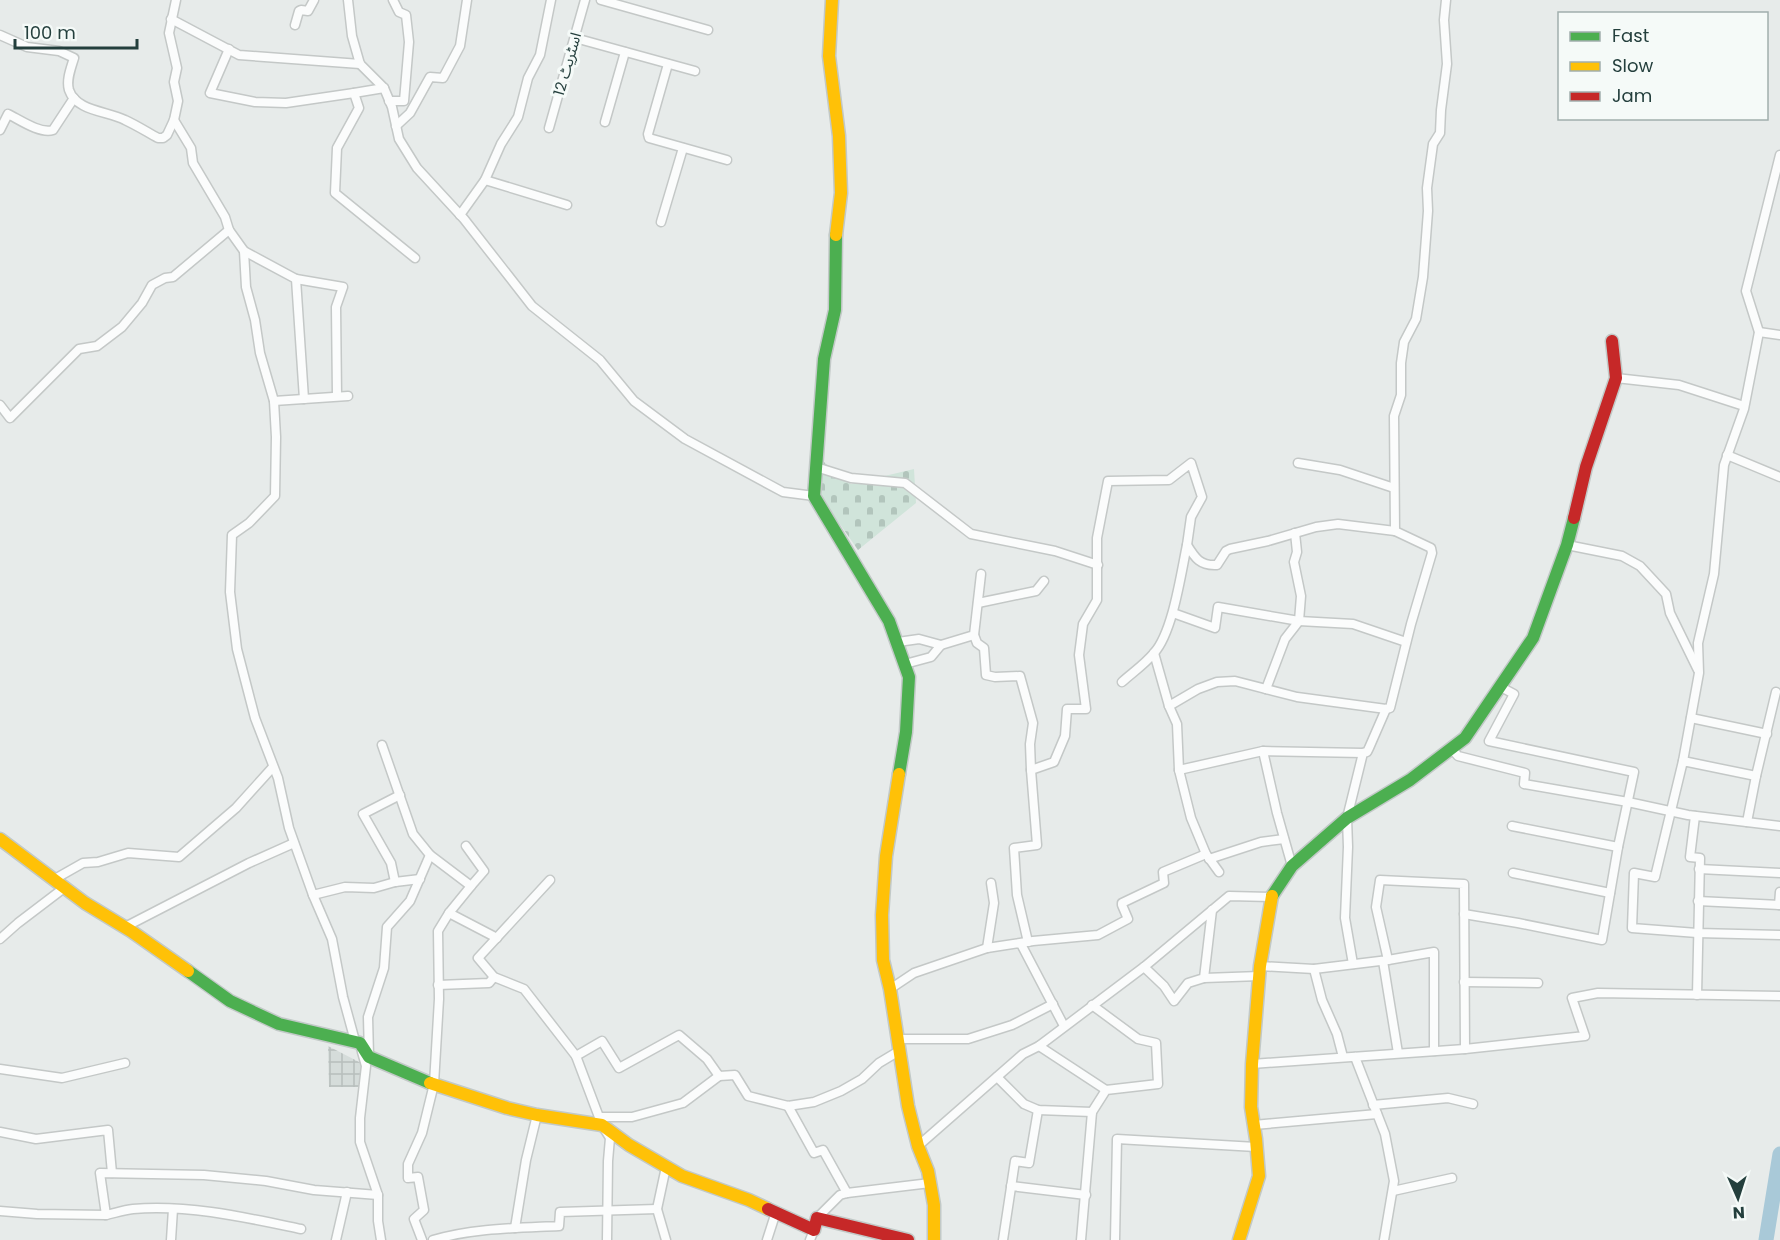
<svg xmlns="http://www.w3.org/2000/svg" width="1780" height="1240" viewBox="0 0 1780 1240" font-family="Poppins,'Noto Sans Arabic',sans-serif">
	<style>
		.industrial { fill: url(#industrial-grid) }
		.cemetery { fill: url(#cemetery-stones) }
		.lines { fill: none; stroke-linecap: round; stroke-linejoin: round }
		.river { stroke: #a9c9d8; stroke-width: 15 }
		.street-casing { stroke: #c4c8c7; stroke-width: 11 }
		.fast-casing { stroke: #c2c9c7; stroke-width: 15 }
		.slow-casing { stroke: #c2c9c7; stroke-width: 15 }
		.jam-casing { stroke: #c2c9c7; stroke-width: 15 }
		.street { stroke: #fbfcfc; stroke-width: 8 }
		.fast { stroke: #4caf50; stroke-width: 12 }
		.slow { stroke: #ffc107; stroke-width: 12 }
		.jam { stroke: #c62828; stroke-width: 12 }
		.labels { text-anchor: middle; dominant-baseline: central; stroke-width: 6; stroke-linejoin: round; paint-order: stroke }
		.street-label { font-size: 15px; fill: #243f3d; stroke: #f5faf8 }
	</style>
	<defs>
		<pattern id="industrial-grid" width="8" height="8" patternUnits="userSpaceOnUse" patternTransform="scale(1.5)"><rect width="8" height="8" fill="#d5dcda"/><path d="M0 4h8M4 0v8" fill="none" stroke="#b7bebc"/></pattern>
		<pattern id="cemetery-stones" width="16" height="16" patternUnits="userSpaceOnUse" patternTransform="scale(1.5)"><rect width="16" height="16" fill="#d0e4da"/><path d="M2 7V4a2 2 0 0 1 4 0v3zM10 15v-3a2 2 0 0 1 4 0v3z" fill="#b2c5bc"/></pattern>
	</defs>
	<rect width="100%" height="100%" fill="#e7ebea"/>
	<!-- industrial -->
	<polygon class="industrial" points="328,1046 367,1066 365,1087 329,1087"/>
	<!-- cemetery -->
	<polygon class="cemetery" points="824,462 851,484 914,469 916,503 858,550 821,497"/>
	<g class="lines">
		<!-- river -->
		<polyline class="river" points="1766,1240 1780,1154"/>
		<defs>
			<g id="street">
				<polyline points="348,0 352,36 360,64 384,88 392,107 399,139 417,168 464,219 532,306 600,360 634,401 685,439 783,492 814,496"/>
				<polyline points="601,0 708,30"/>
				<polyline points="171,19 239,55 360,64"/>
				<polyline points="295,25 299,11 301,10 308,11 314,0"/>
				<path d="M 0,35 L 27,47 L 59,51 L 74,58 C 71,68 66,80 69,90 C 76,111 107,111 125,120 C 136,125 147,132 158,138 L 163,138 L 167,135 L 174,120 L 178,101 L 174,82 L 177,68 L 169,33 L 176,0"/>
				<polyline points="575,38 695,71"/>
				<polyline points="229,49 210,93 255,102 286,103 354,93"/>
				<polyline points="668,64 648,134 649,138 727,160"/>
				<polyline points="384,88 354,93 359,108 337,148 335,193 415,258"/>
				<polyline points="389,101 404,101 409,42 406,15 399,12 393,0"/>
				<polyline points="174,120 191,148 193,163 225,217 229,230 244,251 246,287 255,320 260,353 274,401 276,437 275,496 249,523 232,535 230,592 237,649 255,718 278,778 289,828 313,895 345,887 374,888 395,882 420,879"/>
				<polyline points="605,122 625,52"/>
				<polyline points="396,126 410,113 430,77 443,78 460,46 467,0"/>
				<polyline points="549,128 585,0"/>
				<path d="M 0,130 L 8,114 C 20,120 40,134 53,130 L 74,98"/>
				<polyline points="485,180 567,205"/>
				<polyline points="460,215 485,180 501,144 518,117 528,78 540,55 551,0"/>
				<polyline points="661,222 683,148"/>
				<polyline points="244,251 296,279 304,399"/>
				<polyline points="296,279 343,287 336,307 337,396"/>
				<polyline points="1759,332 1780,335"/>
				<polyline points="1616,378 1679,385 1744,406"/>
				<polyline points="274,401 348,396"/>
				<polyline points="0,405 10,418 79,349 97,346 122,327 142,303 152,285 165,278 173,277 229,230"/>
				<polyline points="1727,455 1780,477"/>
				<polyline points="1298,463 1340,470 1394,488"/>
				<polyline points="816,467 851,478 905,483 971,534 1055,551 1098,565"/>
				<polyline points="1567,545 1622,556 1640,566 1666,594 1670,613 1698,670"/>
				<polyline points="978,603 1036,591 1044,581"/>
				<polyline points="1173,613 1215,628 1218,607 1299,621 1353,624 1406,642"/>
				<polyline points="974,635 977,643 984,648 986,675 995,677 1020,676 1033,723 1030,744 1031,770"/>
				<polyline points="898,642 919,639 941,645"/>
				<polyline points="1154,653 1169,706 1177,724 1179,770 1191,818 1206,854 1219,872"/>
				<polyline points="905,664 931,657 941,645 974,635 981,574"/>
				<path d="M 1122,682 C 1132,673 1145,664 1154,653 C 1173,632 1181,573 1187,545 C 1195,558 1200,566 1217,565 L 1226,551 L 1230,549 L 1268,541 L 1316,527 L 1338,524 L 1395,531"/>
				<polyline points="1266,689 1285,639 1299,621 1301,596 1294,562 1297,552 1295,533"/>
				<polyline points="1169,706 1198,689 1217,682 1235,681 1297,697 1386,709 1390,708 1411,624 1432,553 1431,548 1395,531 1394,416 1401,395 1401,363 1404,342 1416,319 1423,277 1428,211 1427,188 1433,144 1440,133 1441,110 1447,64 1444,20 1446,0"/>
				<polyline points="1691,718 1767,734"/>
				<polyline points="1451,748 1458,756 1525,773 1524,784 1628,802 1688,815 1780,826"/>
				<polyline points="1263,751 1277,813 1292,866"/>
				<polyline points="1683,761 1699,673 1698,643 1714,574 1724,465 1744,409 1759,332 1746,291 1780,155"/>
				<polyline points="1179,770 1263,751 1363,753"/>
				<polyline points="1756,776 1683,761 1655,877 1634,873 1632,928 1697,933 1780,935"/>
				<polyline points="1695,816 1690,857 1700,858 1697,995"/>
				<polyline points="1747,822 1756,776 1776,692"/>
				<polyline points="1512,826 1618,847"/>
				<polyline points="466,846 484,871 471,886"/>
				<polyline points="1209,859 1261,842 1284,839"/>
				<polyline points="1699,869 1780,873"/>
				<polyline points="1513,873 1610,893"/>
				<polyline points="53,880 83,863 98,862 128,853 179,857 236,808 273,767"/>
				<polyline points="550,880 478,958 494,977 524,989 576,1056"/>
				<polyline points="395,882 391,863 363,814 400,795"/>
				<polyline points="313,895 332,939 343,997 355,1041"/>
				<polyline points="1698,901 1780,905"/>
				<polyline points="1779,905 1780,892"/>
				<polyline points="449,913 497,938"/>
				<polyline points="1464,914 1518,923 1602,940 1618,847 1634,772 1489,741 1514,694 1499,686"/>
				<polyline points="125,927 249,863 294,843"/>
				<polyline points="0,939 18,923 64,888"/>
				<polyline points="1028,942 1017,895 1014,848 1037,845 1031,770 1054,762 1065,736 1067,709 1086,709 1079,655 1083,624 1097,600 1097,538 1108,481 1169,480 1191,463 1202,497 1191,517 1187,545"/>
				<polyline points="1021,944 1064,1026"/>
				<polyline points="987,948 994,903 991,883"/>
				<polyline points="1388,960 1434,952 1434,1051"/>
				<polyline points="1383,961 1398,1053"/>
				<polyline points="1353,964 1345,918 1348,847 1347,818 1363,753 1367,752 1369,748 1386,709"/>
				<polyline points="1260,966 1314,969 1388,960 1376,907 1380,880 1464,884 1465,1049"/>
				<polyline points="1144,967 1164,986 1174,1001 1188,983 1204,978 1212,910"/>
				<polyline points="1314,969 1322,1000 1337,1034 1343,1057"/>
				<polyline points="1204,978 1260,976"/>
				<polyline points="1464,982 1538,983"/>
				<polyline points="438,985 489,983 494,977"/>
				<polyline points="890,989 914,973 987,948 1033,941 1098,935 1128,919 1122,905 1122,903 1164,883 1163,872 1206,854"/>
				<polyline points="897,1039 968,1039 1012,1025 1053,1004"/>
				<polyline points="1039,1046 1106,1090"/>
				<polyline points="362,1052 366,1066 360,1118 360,1142 378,1195 378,1221 381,1240"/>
				<polyline points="369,1056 368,1017 384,968 387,927 410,901 430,855 413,834 382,745"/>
				<polyline points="1355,1057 1385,1134 1394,1181 1384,1240"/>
				<polyline points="1252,1064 1465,1049 1585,1036 1572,998 1598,993 1780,996"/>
				<polyline points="0,1069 62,1078 125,1063"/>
				<polyline points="997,1077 1024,1104 1038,1110 1092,1112"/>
				<polyline points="1373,1105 1448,1098 1473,1104"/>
				<polyline points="788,1106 814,1153 823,1150 847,1193"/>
				<polyline points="599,1117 632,1117 683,1103 719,1076"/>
				<polyline points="1254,1125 1377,1114"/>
				<polyline points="0,1132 36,1139 108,1130 112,1173"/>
				<polyline points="918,1146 1023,1054 1039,1046 1144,967 1229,896 1271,897"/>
				<polyline points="1011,1186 1086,1195"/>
				<polyline points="1393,1191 1452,1178"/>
				<polyline points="0,1211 37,1214 106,1215 100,1173 204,1175 266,1181 314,1190 378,1195"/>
				<path d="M 106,1215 C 115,1213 124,1210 133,1209 C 188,1204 248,1218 301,1229"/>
				<polyline points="817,1218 840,1195 847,1193 930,1183"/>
				<polyline points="515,1228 526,1160 537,1115"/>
				<polyline points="171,1240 173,1209"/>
				<polyline points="336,1240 347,1192"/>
				<polyline points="422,1240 414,1219 424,1210 418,1177 408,1178 408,1164 422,1133 434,1084 439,999 438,931 449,913 471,886 430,855"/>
				<path d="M 433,1240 C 473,1228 518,1228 559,1226 L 560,1212 L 657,1209"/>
				<polyline points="607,1240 608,1161 610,1138 602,1125 576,1056 602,1041 619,1068 679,1035 707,1059 719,1076 735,1075 748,1096 788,1106 814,1102 841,1091 862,1079 879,1063 899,1051"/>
				<polyline points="666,1240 657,1209 666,1167"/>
				<polyline points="767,1240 776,1212"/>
				<polyline points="810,1240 814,1230"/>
				<polyline points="1003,1240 1015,1161 1029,1163 1038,1110"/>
				<polyline points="1081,1240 1092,1112 1106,1090 1158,1084 1156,1043 1138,1039 1092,1005"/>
				<polyline points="1115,1240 1117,1139 1256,1147"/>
			</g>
			<g id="fast">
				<polyline points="836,235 835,310 824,359 814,496 889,621 909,677 906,732 899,774"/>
				<polyline points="1272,896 1292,866 1347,818 1410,780 1465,738 1533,638 1567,545 1574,518"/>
				<polyline points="188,971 230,1001 279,1024 360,1043 369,1057 430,1083"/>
			</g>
			<g id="slow">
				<polyline points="832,0 829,56 839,136 841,193 836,235"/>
				<polyline points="899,774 886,856 882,915 883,960 890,989 908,1106 918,1146 928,1171 934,1205 934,1240"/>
				<polyline points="0,839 85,903 131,931 188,971"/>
				<polyline points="430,1083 507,1108 537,1115 602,1125 629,1145 682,1176 749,1200 768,1209"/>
				<polyline points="1239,1240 1259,1176 1256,1139 1251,1107 1252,1064 1260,966 1272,896"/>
			</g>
			<g id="jam">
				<polyline points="1574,518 1586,467 1616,378 1612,341"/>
				<polyline points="768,1209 814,1230 817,1218 908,1240"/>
			</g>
		</defs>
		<!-- street casing -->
		<use href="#street" class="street-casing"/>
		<!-- fast casing -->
		<use href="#fast" class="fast-casing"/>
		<!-- slow casing -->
		<use href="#slow" class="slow-casing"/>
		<!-- jam casing -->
		<use href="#jam" class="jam-casing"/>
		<!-- street -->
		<use href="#street" class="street"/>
		<!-- fast -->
		<use href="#fast" class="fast"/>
		<!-- slow -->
		<use href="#slow" class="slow"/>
		<!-- jam -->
		<use href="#jam" class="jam"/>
	</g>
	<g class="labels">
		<!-- street labels -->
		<g class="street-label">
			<text transform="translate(567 64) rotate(-74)">اسٹریٹ 12</text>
		</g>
	</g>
	<!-- legend -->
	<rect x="1558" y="12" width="210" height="108" fill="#f5faf8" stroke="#a1afad" stroke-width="1.5"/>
	<rect x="1570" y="32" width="30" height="9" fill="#4caf50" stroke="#a1afad" stroke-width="1.5"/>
	<text x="1612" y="42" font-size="18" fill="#243f3d">Fast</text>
	<rect x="1570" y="62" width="30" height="9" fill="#ffc107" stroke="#a1afad" stroke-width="1.5"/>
	<text x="1612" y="72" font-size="18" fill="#243f3d">Slow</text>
	<rect x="1570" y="92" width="30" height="9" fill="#c62828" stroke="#a1afad" stroke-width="1.5"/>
	<text x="1612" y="102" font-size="18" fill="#243f3d">Jam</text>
	<!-- north arrow -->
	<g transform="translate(1738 1198) rotate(177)" stroke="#f5faf8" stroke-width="4.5" paint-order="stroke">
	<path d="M0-4.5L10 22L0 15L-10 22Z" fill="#243f3d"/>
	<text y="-9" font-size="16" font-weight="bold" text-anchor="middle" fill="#243f3d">N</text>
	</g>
	<!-- scale -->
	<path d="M15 39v9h122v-9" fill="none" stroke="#243f3d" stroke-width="3"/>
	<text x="24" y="39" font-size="18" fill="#243f3d" stroke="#f5faf8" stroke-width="4.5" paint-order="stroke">100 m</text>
</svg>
